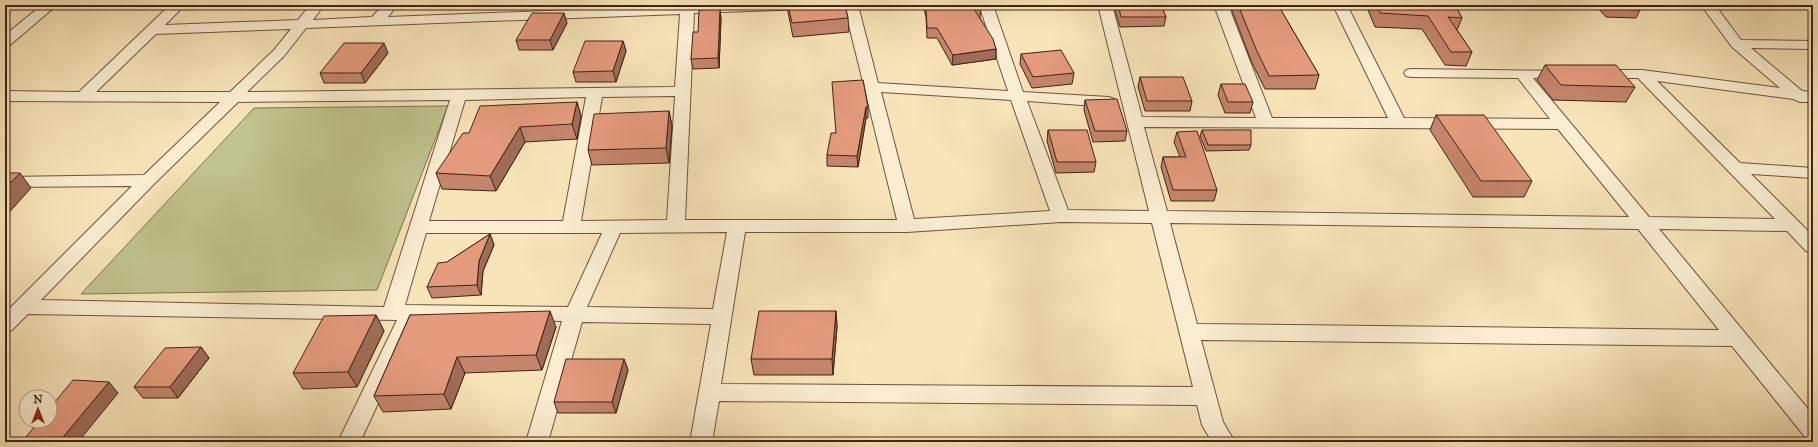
<svg xmlns="http://www.w3.org/2000/svg" width="1818" height="447" viewBox="0 0 1818 447" font-family="'IM FELL Great Primer',serif">
	<style>
		.green { fill: #bfc38d; stroke: #7f7352 }
		.lines { fill: none; stroke-linecap: round; stroke-linejoin: round }
		.street-casing { stroke: #6d533f; stroke-width: 2 }
		.street { fill: #faedd1; fill-rule: evenodd }
		.wall { fill: #c4856c; stroke: #3f2317 }
		.shaded-wall { fill: #a06c58; stroke: #3f2317 }
		.building { fill: #e49b7d; stroke: #3f2317 }
	</style>
	<rect width="100%" height="100%" fill="#f7e4b8"/>
	<filter id="stains"><feTurbulence type="fractalNoise" baseFrequency=".005" numOctaves="4"/><feColorMatrix values="0 0 0 0 .2 0 0 0 0 .09 0 0 0 0 .02 0 0 0 .5 -.17"/></filter>
	<radialGradient id="worn" r=".72"><stop offset=".6" stop-color="#630" stop-opacity="0"/><stop offset="1" stop-color="#630" stop-opacity=".3"/></radialGradient>
	<!-- green -->
	<polygon class="green" points="448,106 377,290 81,294 254,108"/>
	<g class="lines">
		<defs>
			<g id="street">
				<polygon points="42,5 57,5 10,45 5,46 5,35"/>
				<path d="M 170,5 L 185,5 L 165,25 L 298,20 L 310,5 L 324,5 L 313,20 L 372,17 L 383,5 L 397,5 L 388,17 L 700,5 L 815,5 L 813,8 L 808,9 L 694,13 L 685,220 L 897,220 L 844,5 L 858,5 L 878,83 L 1008,91 L 979,5 L 993,5 L 1023,92 L 1109,97 L 1114,99 L 1117,102 L 1114,105 L 1109,107 L 1027,101 L 1068,210 L 1149,211 L 1098,5 L 1112,5 L 1142,117 L 1256,118 L 1214,5 L 1228,5 L 1272,118 L 1388,118 L 1333,5 L 1347,5 L 1404,118 L 1550,119 L 1518,78 L 1411,77 L 1406,76 L 1404,73 L 1406,70 L 1411,69 L 1569,71 L 1571,74 L 1569,77 L 1533,78 L 1649,217 L 1775,219 L 1638,78 L 1599,78 L 1594,77 L 1592,74 L 1594,71 L 1599,70 L 1642,70 L 1780,88 L 1732,47 L 1701,5 L 1715,5 L 1741,40 L 1813,41 L 1813,49 L 1751,48 L 1802,91 L 1813,92 L 1813,102 L 1800,102 L 1793,99 L 1657,81 L 1740,163 L 1813,168 L 1813,178 L 1751,174 L 1813,236 L 1813,253 L 1806,251 L 1787,231 L 1659,229 L 1813,415 L 1813,440 L 1805,437 L 1732,346 L 1201,340 L 1223,422 L 1235,442 L 1212,442 L 1202,425 L 1197,405 L 719,401 L 712,442 L 690,442 L 711,324 L 582,322 L 548,442 L 526,442 L 562,321 L 418,318 L 360,442 L 338,442 L 397,320 L 28,314 L 12,330 L 5,332 L 5,313 L 132,186 L 5,187 L 5,177 L 144,175 L 220,102 L 5,101 L 5,91 L 79,92 ZM 680,14 L 675,87 L 247,92 L 284,56 L 306,28 ZM 291,29 L 274,50 L 230,92 L 96,92 L 156,34 ZM 881,92 L 1011,100 L 1050,211 L 914,219 ZM 675,96 L 667,220 L 581,221 L 602,97 ZM 586,97 L 563,221 L 429,221 L 465,100 ZM 450,100 L 384,307 L 41,300 L 154,184 L 238,102 ZM 1144,127 L 1558,129 L 1629,217 L 1167,211 ZM 1061,222 L 1152,223 L 1193,387 L 721,384 L 745,232 L 907,232 ZM 1170,223 L 1638,229 L 1719,330 L 1197,324 ZM 727,232 L 713,309 L 587,307 L 620,233 ZM 426,233 L 602,233 L 568,307 L 405,305 Z"/>
			</g>
		</defs>
		<!-- street casing -->
		<use href="#street" class="street-casing"/>
		<!-- street -->
		<use href="#street" class="street"/>
	</g>
	<!-- wall -->
	<g class="wall">
		<polygon points="787,5 845,5 848,18 849,32 793,37 788,12"/>
		<polygon points="923,5 979,5 981,8 980,18 996,49 996,59 952,65 937,38 927,38 926,17"/>
		<polygon points="1116,5 1191,5 1162,8 1166,17 1164,26 1120,27 1115,10"/>
		<polygon points="1231,5 1278,5 1319,75 1315,89 1265,89 1252,63 1231,8"/>
		<polygon points="1366,5 1455,5 1462,18 1457,30 1472,52 1466,66 1445,65 1422,29 1375,27"/>
		<polygon points="1595,5 1636,5 1640,10 1636,18 1606,17"/>
		<polygon points="720,9 721,19 719,68 693,69 691,59 698,32"/>
		<polygon points="567,23 553,50 519,50 516,40"/>
		<polygon points="623,41 626,51 616,82 576,82 573,72"/>
		<polygon points="388,53 365,83 324,83 320,73"/>
		<polygon points="1021,54 1074,73 1072,84 1032,88 1020,64"/>
		<polygon points="1545,65 1635,87 1626,102 1553,100 1537,80"/>
		<polygon points="1140,77 1192,101 1190,111 1145,111 1138,87"/>
		<polygon points="863,80 868,107 868,118 866,118 858,167 827,166 827,155 836,133"/>
		<polygon points="1221,84 1253,102 1250,113 1225,113 1218,95"/>
		<polygon points="1085,100 1127,131 1125,141 1093,142 1084,110"/>
		<polygon points="577,102 581,116 577,139 525,142 496,191 442,189 436,173 469,133"/>
		<polygon points="669,111 672,126 669,163 592,165 588,150"/>
		<polygon points="1436,115 1532,181 1524,197 1473,197 1430,130"/>
		<polygon points="1048,130 1096,162 1094,172 1056,173 1047,141"/>
		<polygon points="1202,130 1251,145 1249,150 1206,151 1200,136"/>
		<polygon points="1177,132 1217,190 1214,201 1171,201 1161,167 1163,157 1180,157 1174,142"/>
		<polygon points="490,234 494,245 483,271 481,295 432,298 427,287 447,262"/>
		<polygon points="836,311 837,327 833,375 754,375 751,359"/>
		<polygon points="376,315 384,331 357,387 303,389 293,373"/>
		<polygon points="410,315 556,327 542,370 465,373 451,409 383,412 374,396"/>
		<polygon points="201,347 209,358 178,398 143,398 134,387"/>
		<polygon points="624,359 628,370 616,413 558,413 554,402"/>
	</g>
	<!-- shaded-wall -->
	<g class="shaded-wall">
		<polygon points="1157,5 1191,5 1156,9"/>
		<polygon points="720,9 721,19 719,68 718,58"/>
		<polygon points="564,13 567,23 553,50 550,40"/>
		<polygon points="623,41 626,51 616,82 613,71"/>
		<polygon points="384,43 388,53 365,83 361,73"/>
		<polygon points="996,49 996,59 952,65 953,55"/>
		<polygon points="577,102 581,116 577,139 572,124"/>
		<polygon points="866,107 866,118 858,167 857,156"/>
		<polygon points="669,111 672,126 669,163 666,148"/>
		<polygon points="520,127 525,142 496,191 490,176"/>
		<polygon points="20,173 31,188 5,217 5,188"/>
		<polygon points="490,234 494,245 483,271 481,295 477,285 479,261"/>
		<polygon points="550,311 556,327 542,370 536,355"/>
		<polygon points="836,311 837,327 833,375 832,359"/>
		<polygon points="376,315 384,331 357,387 348,372"/>
		<polygon points="201,347 209,358 178,398 170,387"/>
		<polygon points="457,357 465,373 451,409 444,394"/>
		<polygon points="624,359 628,370 616,413 612,402"/>
		<polygon points="109,382 118,393 78,442 59,442"/>
	</g>
	<!-- building -->
	<g class="building">
		<polygon points="788,5 845,5 848,18 792,23"/>
		<polygon points="926,5 979,5 981,8 974,9 993,39 996,49 953,55 937,28 927,28"/>
		<polygon points="1118,5 1161,5 1166,17 1121,17"/>
		<polygon points="1238,5 1278,5 1319,75 1269,76 1256,49"/>
		<polygon points="1377,5 1455,5 1462,18 1448,17 1472,52 1451,52 1428,16 1380,13"/>
		<polygon points="1607,5 1636,5 1640,10 1610,9"/>
		<polygon points="720,9 718,58 691,59 693,32 698,32 699,10"/>
		<polygon points="532,13 564,13 550,40 516,40"/>
		<polygon points="585,41 623,41 613,71 573,72"/>
		<polygon points="344,43 384,43 361,73 320,73"/>
		<polygon points="1061,50 1074,73 1033,77 1021,54"/>
		<polygon points="1545,65 1616,65 1635,87 1561,85"/>
		<polygon points="1140,77 1183,77 1192,101 1147,101"/>
		<polygon points="863,80 868,107 866,107 857,156 827,155 831,133 836,133 832,82"/>
		<polygon points="1221,84 1245,84 1253,102 1228,102"/>
		<polygon points="1117,99 1127,131 1095,131 1085,100"/>
		<polygon points="577,102 572,124 520,127 490,176 436,173 463,133 469,133 480,106"/>
		<polygon points="669,111 666,148 588,150 594,114"/>
		<polygon points="1436,115 1484,115 1532,181 1481,181"/>
		<polygon points="1048,130 1087,130 1096,162 1057,162"/>
		<polygon points="1202,130 1251,130 1251,145 1208,145"/>
		<polygon points="1197,131 1217,190 1173,190 1163,157 1186,157 1177,132"/>
		<polygon points="5,173 20,173 5,188"/>
		<polygon points="490,234 479,261 477,285 427,287 438,263 447,262"/>
		<polygon points="550,311 536,355 457,357 444,394 374,396 410,315"/>
		<polygon points="759,311 836,311 832,359 751,359"/>
		<polygon points="376,315 348,372 293,373 324,316"/>
		<polygon points="201,347 170,387 134,387 165,348"/>
		<polygon points="566,359 624,359 612,402 554,402"/>
		<polygon points="73,380 109,382 59,442 22,442 39,421 50,421 50,408"/>
	</g>
	<!-- margin -->
	<rect width="1818" height="447" fill="none" stroke="#f7e4b8" stroke-width="20"/>
	<rect x="6" y="6" width="1806" height="435" fill="none" stroke="#3f2317" stroke-width="2"/>
	<rect x="10" y="10" width="1798" height="427" fill="none" stroke="#3f2317"/>
	<!-- north arrow -->
	<g transform="translate(38 409)"><circle r="19" fill="#faedd1" stroke="#af9c87"/>
	<path d="M0-3L7 15L0 10L-7 15Z" fill="#8f2418"/>
	<text y="-6" font-size="11" font-weight="bold" text-anchor="middle" fill="#3f2317">N</text>
	</g>
	<rect width="100%" height="100%" filter="url(#stains)"/>
	<rect width="100%" height="100%" fill="url(#worn)"/>
</svg>
